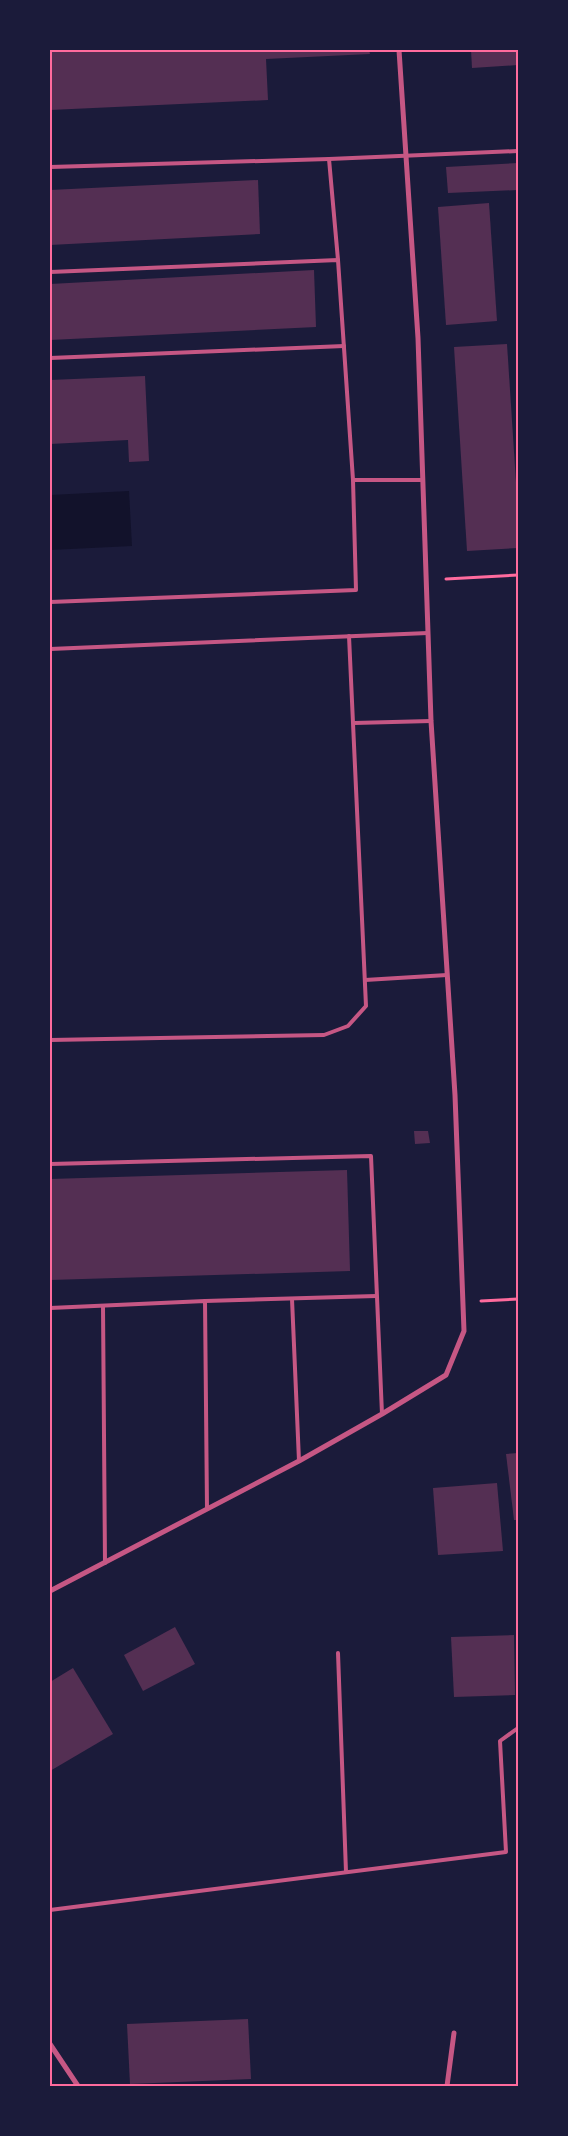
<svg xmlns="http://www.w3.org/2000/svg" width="568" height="2136" viewBox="0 0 568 2136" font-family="'Work Sans',sans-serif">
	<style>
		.water { fill: #12122b }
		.building { fill: #542f53 }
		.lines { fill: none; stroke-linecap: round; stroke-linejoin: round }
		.path { stroke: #ff6b9d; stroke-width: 3 }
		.service { stroke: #c65784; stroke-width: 4 }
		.minor { stroke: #c65784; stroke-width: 5 }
		.neatline { fill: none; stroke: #ff6b9d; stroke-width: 2 }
	</style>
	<rect width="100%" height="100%" fill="#1b1b3a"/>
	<!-- water -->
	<polygon class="water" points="129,491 132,546 50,550 50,495"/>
	<!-- building -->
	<g class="building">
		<polygon points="50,50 369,50 370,54 266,59 268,100 50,110"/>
		<polygon points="471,50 518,50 518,65 472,68"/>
		<polygon points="518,163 518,190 448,193 446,167"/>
		<polygon points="258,180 260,234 50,245 50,190"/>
		<polygon points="489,203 497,321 446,325 438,207"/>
		<polygon points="314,270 316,327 50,340 50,284"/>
		<polygon points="507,344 518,513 518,548 467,551 454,347"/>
		<polygon points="145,376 149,461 129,462 128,440 50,444 50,380"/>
		<polygon points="414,1131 428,1131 430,1143 415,1144"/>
		<polygon points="347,1170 350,1271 50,1280 50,1179"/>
		<polygon points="518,1453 518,1520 514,1520 506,1454"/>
		<polygon points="497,1483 503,1551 438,1555 433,1488"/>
		<polygon points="175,1627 195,1664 143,1691 124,1655"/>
		<polygon points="514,1635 515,1695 454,1697 451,1637"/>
		<polygon points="73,1668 113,1734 50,1771 50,1682"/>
		<polygon points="248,2019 251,2079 130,2084 127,2024"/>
	</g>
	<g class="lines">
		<!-- path -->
		<g class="path">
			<polyline points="446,579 518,575"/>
			<polyline points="481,1301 518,1299"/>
		</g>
		<!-- service -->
		<g class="service">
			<polyline points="329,159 338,260"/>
			<polyline points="50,167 329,159 518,151"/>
			<polyline points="50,272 338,260 353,480 356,590 50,602"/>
			<polyline points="50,358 344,346"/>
			<polyline points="353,480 423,480"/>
			<polyline points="50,649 428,633"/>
			<polyline points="354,723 431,721"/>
			<polyline points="365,980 447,975"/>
			<polyline points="50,1040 324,1035 348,1026 366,1006 349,636"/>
			<polyline points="50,1164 371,1156 382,1414"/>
			<polyline points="292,1299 299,1461"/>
			<polyline points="205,1301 376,1296"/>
			<polyline points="103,1306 105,1563"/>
			<polyline points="50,1308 205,1301 207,1509"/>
			<polyline points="338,1653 346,1872"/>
			<polyline points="50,1910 506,1852 500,1741 518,1728"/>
		</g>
		<!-- minor -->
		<g class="minor">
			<polyline points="50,1591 299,1461 382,1414 446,1375 464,1331 455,1095 431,721 418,338 399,50"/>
			<polyline points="50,2044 78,2086"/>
			<polyline points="447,2086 454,2033"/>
		</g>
	</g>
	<!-- border -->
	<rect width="568" height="2136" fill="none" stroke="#1b1b3a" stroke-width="102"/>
	<rect x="51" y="51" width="466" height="2034" class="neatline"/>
</svg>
